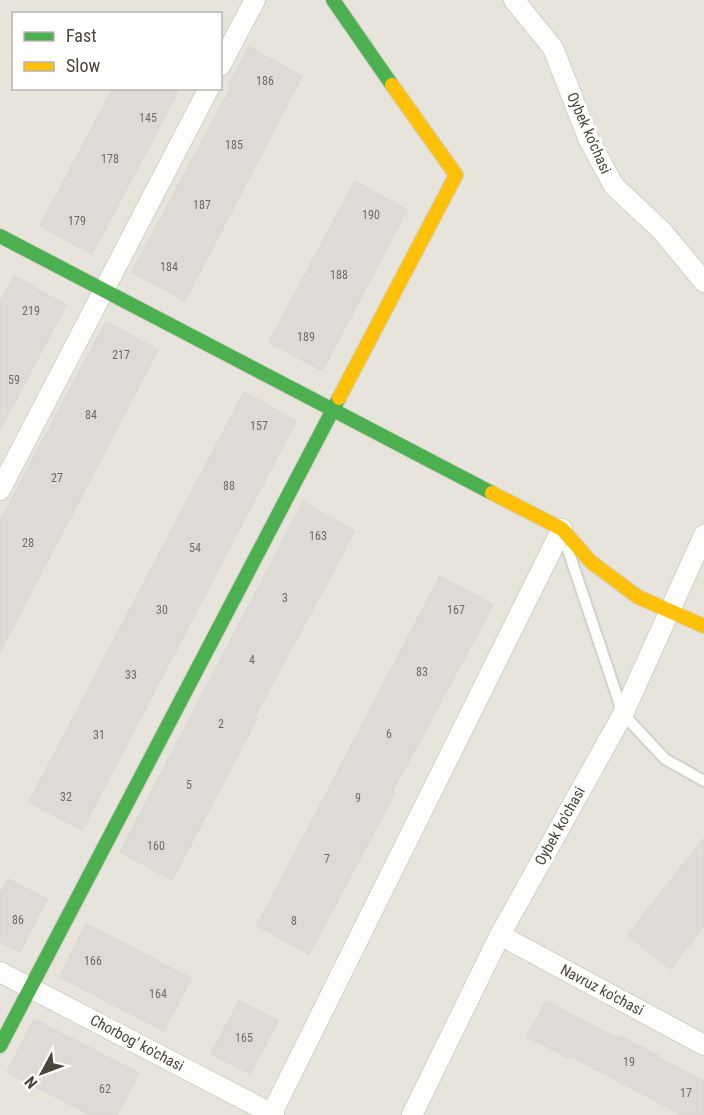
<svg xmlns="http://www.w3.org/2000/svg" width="704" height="1115" viewBox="0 0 704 1115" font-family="'Roboto Condensed',sans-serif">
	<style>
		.residential { fill: #e7e4dc; fill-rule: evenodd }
		.building { fill: #dedbd6; stroke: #dcd9d4; stroke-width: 1.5 }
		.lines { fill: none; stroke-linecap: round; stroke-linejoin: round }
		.lane-casing { stroke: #d2d0cb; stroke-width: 14 }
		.street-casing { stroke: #d2d0cb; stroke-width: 22 }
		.fast-casing { stroke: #d3cfc5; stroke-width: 16 }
		.slow-casing { stroke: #d3cfc5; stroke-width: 16 }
		.lane { stroke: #fdfdfc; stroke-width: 10 }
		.street { stroke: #fdfdfc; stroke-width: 20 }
		.fast { stroke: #4caf50; stroke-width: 14 }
		.slow { stroke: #ffc107; stroke-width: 14 }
		.labels { text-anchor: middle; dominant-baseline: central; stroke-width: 6; stroke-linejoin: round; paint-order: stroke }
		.number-label { font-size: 12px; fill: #706a61 }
		.street-label { font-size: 15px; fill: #4b4439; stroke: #fff }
	</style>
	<rect width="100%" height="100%" fill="#f4f2ee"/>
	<!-- residential -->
	<path class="residential" d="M 0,0 L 704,0 L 704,1115 L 0,1115 ZM 14,14 L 220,14 L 220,88 L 14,88 Z"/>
	<!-- building -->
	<g class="building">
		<polygon points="249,47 302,76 185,301 132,272 231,87 228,86"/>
		<polygon points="113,88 180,88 92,254 40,226"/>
		<polygon points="355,181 407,210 322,371 269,342"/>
		<polygon points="14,276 66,305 0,430 0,302"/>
		<polygon points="106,322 158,350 0,652 0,521"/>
		<polygon points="244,392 296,421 82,830 29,802"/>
		<polygon points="303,502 355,531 254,718 257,719 172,880 120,852"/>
		<polygon points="440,576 493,605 392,792 395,793 309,954 257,926"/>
		<polygon points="704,838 704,926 670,969 628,935"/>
		<polygon points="8,879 47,899 20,952 0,942 0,894"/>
		<polygon points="86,924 191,978 164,1031 60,977"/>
		<polygon points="239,1001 278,1021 250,1074 211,1054"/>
		<polygon points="546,1001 616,1038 618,1035 658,1055 657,1057 704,1081 704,1115 682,1115 569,1055 568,1058 527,1037"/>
		<polygon points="34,1019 139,1073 117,1115 91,1115 7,1072"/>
	</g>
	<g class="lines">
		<defs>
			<polyline id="lane" points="568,550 623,714 665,759 704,781"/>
			<g id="street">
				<polyline points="514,0 553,48 589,140 614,186 662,231 704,282"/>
				<polyline points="220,66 255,0"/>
				<polyline points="0,490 209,88"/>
				<polyline points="500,935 704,1045"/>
				<polyline points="0,972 274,1115"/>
				<polyline points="271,1115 562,529"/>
				<polyline points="412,1115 500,935 623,714 704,535"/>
			</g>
			<g id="fast">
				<polyline points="333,0 392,85"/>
				<polyline points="0,236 492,493"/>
				<polyline points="0,1046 339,398"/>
			</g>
			<g id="slow">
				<polyline points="339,398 456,175 392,85"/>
				<polyline points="492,493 562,529 591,562 638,597 704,626"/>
			</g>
		</defs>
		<!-- lane casing -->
		<use href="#lane" class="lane-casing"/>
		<!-- street casing -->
		<use href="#street" class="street-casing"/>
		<!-- fast casing -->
		<use href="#fast" class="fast-casing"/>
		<!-- slow casing -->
		<use href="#slow" class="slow-casing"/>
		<!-- lane -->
		<use href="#lane" class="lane"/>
		<!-- street -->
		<use href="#street" class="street"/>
		<!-- fast -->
		<use href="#fast" class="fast"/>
		<!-- slow -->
		<use href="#slow" class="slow"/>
	</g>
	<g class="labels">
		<!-- number labels -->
		<g class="number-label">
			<text x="265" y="81">186</text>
			<text x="148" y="118">145</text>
			<text x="234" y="145">185</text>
			<text x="110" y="159">178</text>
			<text x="202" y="205">187</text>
			<text x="371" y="215">190</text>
			<text x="77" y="221">179</text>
			<text x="169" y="267">184</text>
			<text x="339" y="275">188</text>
			<text x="31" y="311">219</text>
			<text x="306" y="337">189</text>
			<text x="121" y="355">217</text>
			<text x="14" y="380">59</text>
			<text x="91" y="415">84</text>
			<text x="259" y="426">157</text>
			<text x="57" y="478">27</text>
			<text x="229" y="486">88</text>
			<text x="318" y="536">163</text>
			<text x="28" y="543">28</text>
			<text x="195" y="548">54</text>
			<text x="285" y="598">3</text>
			<text x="162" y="610">30</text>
			<text x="456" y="610">167</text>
			<text x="252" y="660">4</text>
			<text x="422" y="672">83</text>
			<text x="131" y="675">33</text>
			<text x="221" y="724">2</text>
			<text x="389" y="734">6</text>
			<text x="99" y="735">31</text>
			<text x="189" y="785">5</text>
			<text x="66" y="797">32</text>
			<text x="358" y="798">9</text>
			<text x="156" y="846">160</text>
			<text x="327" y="859">7</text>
			<text x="18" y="920">86</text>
			<text x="294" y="921">8</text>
			<text x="93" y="961">166</text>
			<text x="158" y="994">164</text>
			<text x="244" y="1038">165</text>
			<text x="629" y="1062">19</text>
			<text x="105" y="1089">62</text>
			<text x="686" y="1093">17</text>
		</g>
		<!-- street labels -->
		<g class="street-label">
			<text transform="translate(589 133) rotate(66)">Oybek ko'chasi</text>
			<text transform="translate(560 826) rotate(-61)">Oybek ko'chasi</text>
			<text transform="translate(602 990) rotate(28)">Navruz ko'chasi</text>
			<text transform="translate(137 1043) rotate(28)">Chorbog' ko'chasi</text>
		</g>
	</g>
	<!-- legend -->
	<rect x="12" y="12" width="210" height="78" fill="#ffffff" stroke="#b7b4b0" stroke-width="1.5"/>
	<rect x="24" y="32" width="30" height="9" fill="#4caf50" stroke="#b7b4b0" stroke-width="1.5"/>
	<text x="66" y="42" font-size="18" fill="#4b4439">Fast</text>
	<rect x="24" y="62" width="30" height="9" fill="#ffc107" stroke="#b7b4b0" stroke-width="1.5"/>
	<text x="66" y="72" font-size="18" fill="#4b4439">Slow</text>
	<!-- north arrow -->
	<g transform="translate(42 1073) rotate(229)" stroke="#ffffff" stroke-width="4.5" paint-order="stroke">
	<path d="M0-4.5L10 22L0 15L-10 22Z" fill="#4b4439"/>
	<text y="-9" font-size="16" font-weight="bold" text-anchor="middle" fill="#4b4439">N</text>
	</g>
</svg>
